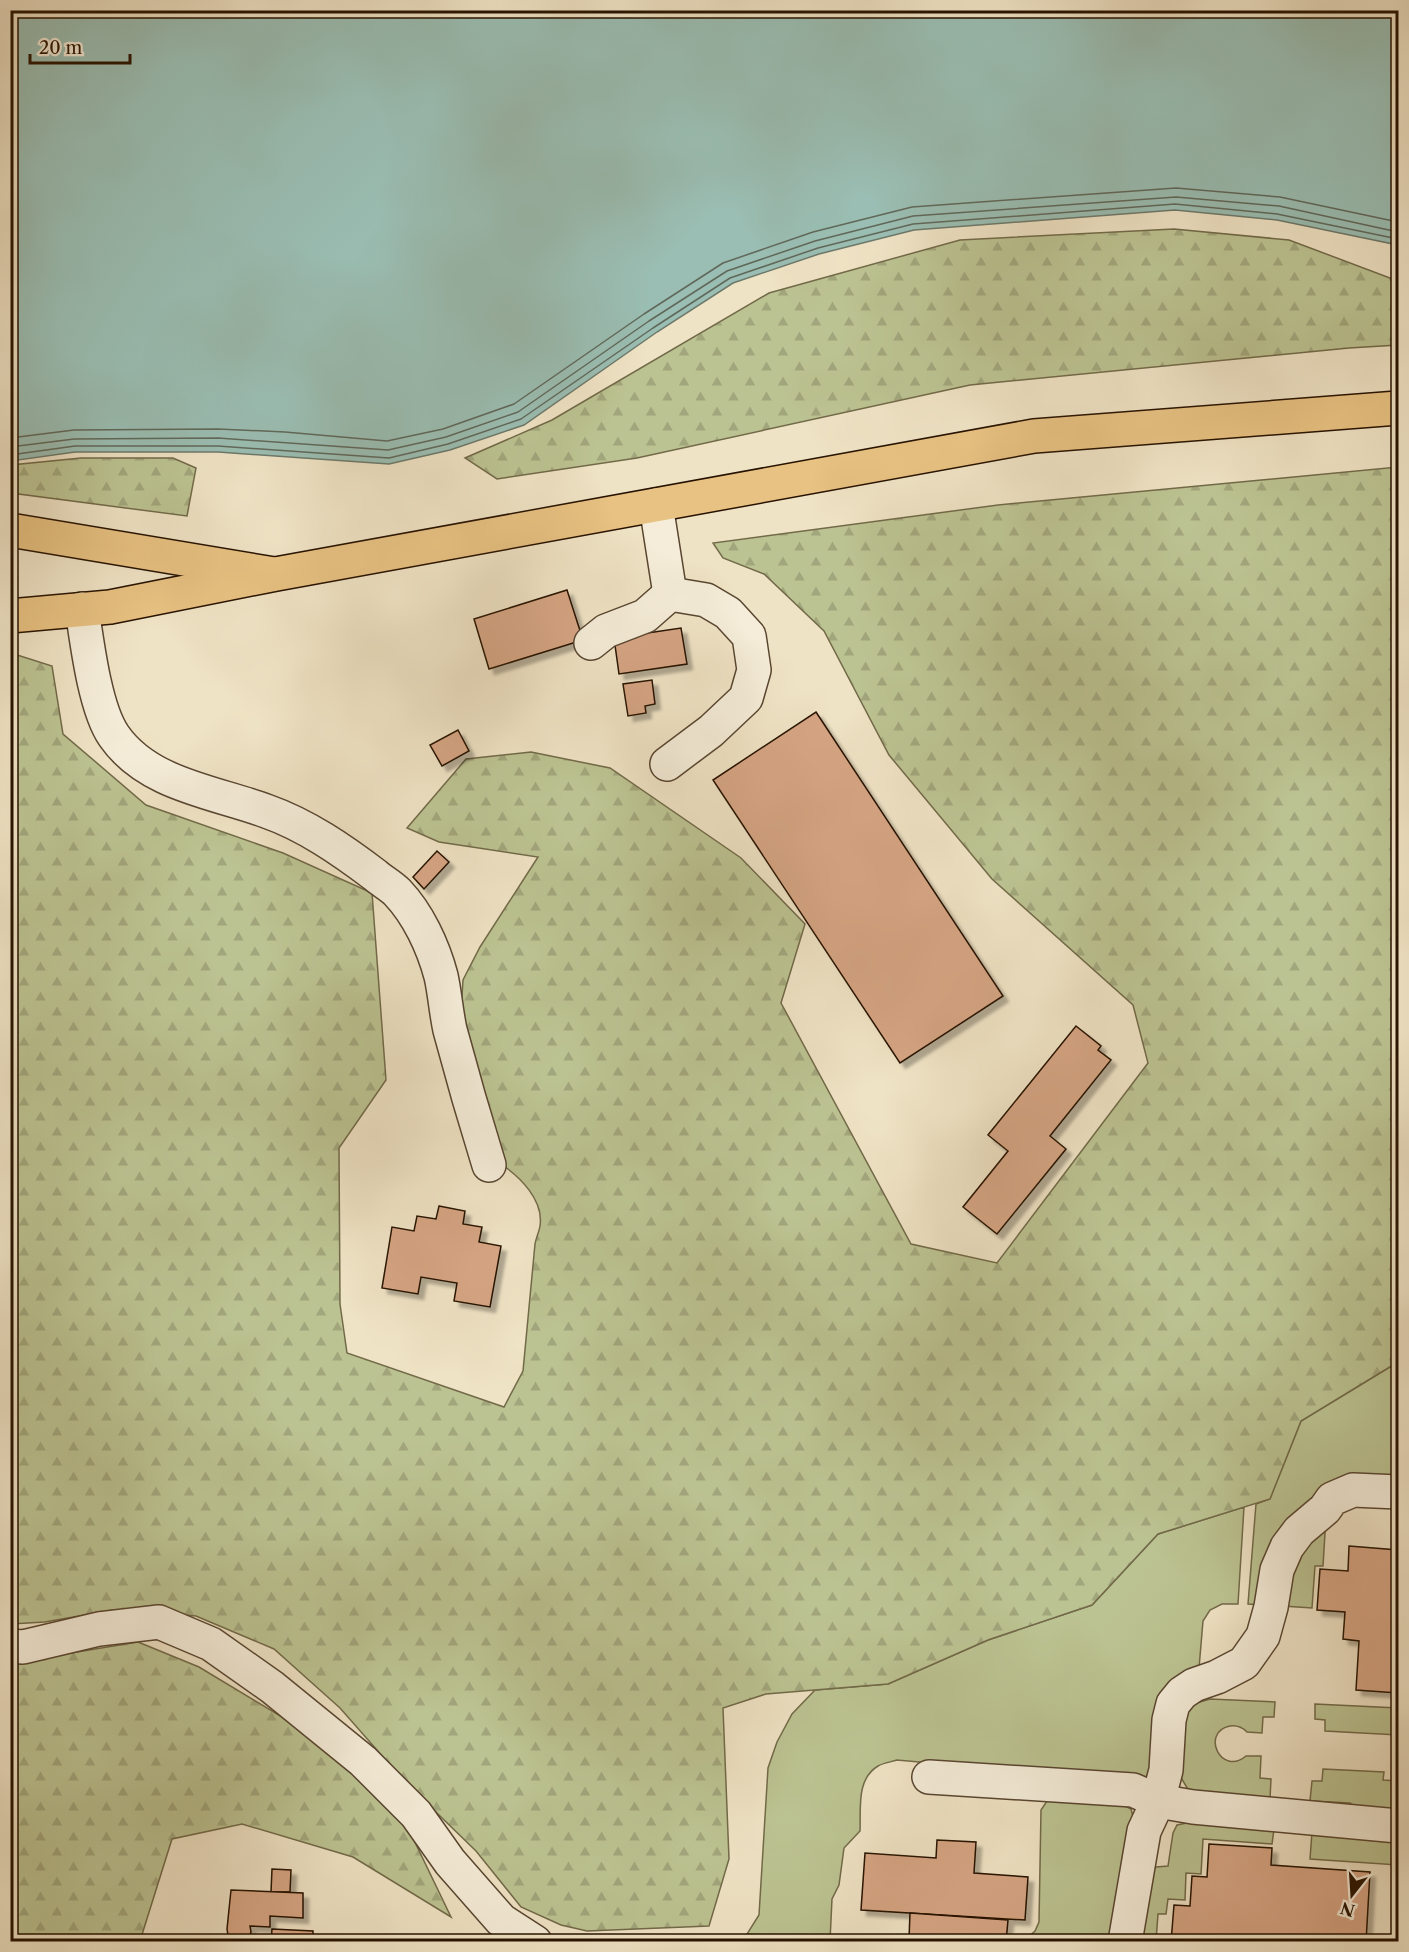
<svg xmlns="http://www.w3.org/2000/svg" width="1409" height="1952" viewBox="0 0 1409 1952" font-family="'Libre Caslon Text',serif">
	<style>
		.grass { fill: #bcc392; stroke: #726a49; stroke-width: 1.5 }
		.forest { fill: url(#forest-firs); stroke: #726a49; stroke-width: 1.5 }
		.water { fill: #9abeb3; stroke: #6c796b; stroke-width: 1.5 }
		.lines { fill: none; stroke-linecap: round; stroke-linejoin: round }
		.shore { stroke: #60685a; stroke-width: 1.5 }
		.building { fill: #d6a584; stroke: #271200; stroke-width: 1.5; filter: url(#shadow) }
		.minor-casing { stroke: #594631; stroke-width: 36 }
		.major-casing { stroke: #271200; stroke-width: 36 }
		.highway-casing { stroke: #271200; stroke-width: 36 }
		.minor { stroke: #f5edd9; stroke-width: 33 }
		.major { stroke: #e8c282; stroke-width: 33 }
		.highway { stroke: #e8c282; stroke-width: 33 }
	</style>
	<defs>
		<pattern id="forest-firs" width="22" height="20" patternUnits="userSpaceOnUse" patternTransform="scale(1.5)"><rect width="22" height="20" fill="#bcc392"/><path d="M5 1l3.5 6h-7zM16 11l3.5 6h-7z" fill="#a2a67c"/></pattern>
		<filter id="shadow"><feDropShadow dx="5.5" dy="5.5" stdDeviation="1.5" flood-color="#0004"/></filter>
	</defs>
	<rect width="100%" height="100%" fill="#efe3c5"/>
	<filter id="stains"><feTurbulence type="fractalNoise" baseFrequency=".00333" numOctaves="4"/><feColorMatrix values="0 0 0 0 .2 0 0 0 0 .09 0 0 0 0 .02 0 0 0 .5 -.17"/></filter>
	<radialGradient id="worn" r=".72"><stop offset=".6" stop-color="#630" stop-opacity="0"/><stop offset="1" stop-color="#630" stop-opacity=".3"/></radialGradient>
	<!-- grass -->
	<g class="grass">
		<polygon points="1398,1362 1398,1488 1335,1486 1262,1605 1248,1604 1256,1504 1270,1499 1301,1421"/>
		<path d="M 1244,1507 L 1238,1604 L 1222,1604 L 1210,1610 L 1203,1621 L 1199,1668 L 1156,1772 L 1146,1782 L 897,1760 C 891,1762 883,1763 878,1766 C 856,1779 861,1809 860,1831 L 844,1848 L 839,1885 L 832,1899 L 830,1941 L 747,1934 L 759,1915 L 768,1768 L 777,1742 L 792,1714 L 815,1690 L 888,1684 L 988,1640 L 1092,1605 L 1158,1534 Z"/>
		<polygon points="1326,1517 1323,1566 1315,1566 1312,1608 1283,1606 1285,1580"/>
		<path d="M 1210,1699 L 1275,1702 L 1274,1717 L 1263,1717 L 1262,1733 L 1247,1732 C 1242,1727 1237,1725 1230,1726 C 1200,1732 1221,1777 1246,1756 L 1261,1756 L 1260,1778 L 1271,1779 L 1270,1799 L 1189,1791 L 1180,1776 L 1183,1715 L 1193,1704 Z"/>
		<polygon points="1315,1704 1398,1708 1398,1735 1325,1731 1325,1720 1315,1719"/>
		<polygon points="1323,1769 1384,1772 1383,1780 1398,1781 1398,1815 1354,1806 1350,1803 1310,1801 1312,1781 1322,1781"/>
		<polygon points="1047,1801 1125,1806 1131,1809 1134,1820 1113,1941 1023,1942 1035,1931 1039,1922 1041,1810"/>
		<polygon points="1187,1823 1274,1829 1272,1844 1203,1839 1201,1874 1186,1873 1185,1900 1168,1899 1166,1914 1158,1914 1156,1941 1138,1942 1150,1873 1156,1867 1168,1866 1173,1833 1177,1825"/>
		<polygon points="1312,1832 1398,1838 1398,1865 1310,1859"/>
	</g>
	<!-- forest -->
	<g class="forest">
		<polygon points="1174,229 1289,240 1398,281 1398,345 1349,348 970,385 637,458 497,479 465,458 552,420 769,293 960,240"/>
		<polygon points="81,458 173,458 196,468 187,516 11,493 11,465"/>
		<path d="M 1398,467 L 1398,1362 L 1301,1421 L 1270,1499 L 1158,1534 L 1092,1605 L 988,1640 L 888,1684 L 766,1694 L 723,1708 L 729,1859 L 709,1926 L 587,1931 L 561,1925 L 521,1907 L 476,1851 L 406,1783 L 340,1708 L 274,1649 L 196,1616 L 113,1610 L 45,1622 L 11,1624 L 11,653 L 52,666 L 63,734 L 146,805 L 283,853 L 372,893 L 386,1080 L 339,1148 L 340,1304 L 347,1353 L 504,1407 L 523,1371 L 535,1244 C 536,1238 539,1232 540,1226 C 544,1200 520,1177 501,1164 L 461,1012 L 463,980 L 480,947 L 538,857 L 439,842 L 407,828 L 466,759 L 531,752 L 610,768 L 741,858 L 805,924 L 781,1003 L 911,1244 L 997,1263 L 1148,1063 L 1133,1005 L 992,879 L 889,755 L 824,631 L 764,574 L 723,558 L 713,543 L 998,505 Z"/>
		<polygon points="138,1642 199,1667 317,1738 410,1832 451,1917 353,1857 242,1824 172,1839 140,1941 11,1941 10,1659 34,1659"/>
	</g>
	<!-- water -->
	<polygon class="water" points="10,11 1398,11 1398,245 1277,220 1175,210 914,230 819,254 733,283 657,332 524,425 450,450 389,464 218,452 75,452 11,461"/>
	<g class="lines">
		<!-- shore -->
		<g class="shore">
			<polyline points="10,438 74,430 218,429 285,432 387,441 443,429 514,404 644,314 723,263 813,232 912,207 1176,188 1280,197 1398,222"/>
			<polyline points="10,447 74,439 218,438 388,450 446,437 518,412 649,321 727,271 815,241 913,216 1176,197 1279,206 1398,232"/>
			<polyline points="10,455 75,446 218,446 389,458 448,444 521,419 653,328 730,278 818,248 913,224 1175,204 1277,214 1398,239"/>
		</g>
	</g>
	<!-- building -->
	<g class="building">
		<polygon points="567,590 583,640 489,669 474,619"/>
		<polygon points="681,628 687,664 619,674 614,638"/>
		<polygon points="652,680 655,704 645,706 646,713 628,716 623,684"/>
		<polygon points="816,712 1003,996 900,1063 713,780"/>
		<polygon points="458,730 469,751 442,766 430,745"/>
		<polygon points="437,851 449,862 424,889 413,877"/>
		<polygon points="1076,1026 1101,1046 1098,1050 1111,1060 1050,1136 1066,1149 997,1234 963,1207 1008,1151 988,1135"/>
		<polygon points="439,1206 465,1211 463,1224 482,1227 479,1242 501,1246 490,1307 454,1301 457,1283 421,1277 418,1294 382,1288 392,1227 414,1231 417,1216 436,1219"/>
		<polygon points="1349,1546 1398,1550 1398,1693 1356,1690 1359,1641 1343,1639 1345,1612 1317,1610 1320,1569 1348,1571"/>
		<polygon points="937,1840 976,1842 974,1873 1028,1877 1025,1920 861,1910 865,1853 936,1858"/>
		<polygon points="1209,1844 1272,1848 1271,1865 1370,1872 1366,1942 1171,1942 1174,1905 1190,1906 1192,1876 1207,1877"/>
		<polygon points="272,1869 291,1870 290,1892 271,1892"/>
		<polygon points="231,1890 303,1893 303,1918 270,1916 270,1927 250,1926 251,1932 249,1938 245,1942 236,1942 228,1935 227,1929"/>
		<polygon points="910,1913 1008,1920 1006,1942 909,1939"/>
		<polygon points="272,1929 313,1931 313,1942 271,1942"/>
	</g>
	<g class="lines">
		<defs>
			<g id="minor">
				<polyline points="656,505 670,594"/>
				<path d="M 82,609 C 87,643 95,709 114,736 C 148,785 215,792 266,811 C 306,825 342,850 375,875 C 382,881 391,886 397,892 C 418,914 433,946 441,976 C 445,994 446,1012 450,1030 C 462,1075 475,1120 489,1165"/>
				<polyline points="591,643 606,631 645,616 670,594 706,600 728,613 749,636 754,670 746,698 711,731 667,764"/>
				<polyline points="10,1646 23,1647 99,1629 159,1622 211,1644 272,1687 363,1761 416,1814 450,1862 501,1920 535,1942"/>
				<polyline points="929,1777 1133,1790 1158,1801 1193,1807 1398,1826"/>
				<polyline points="1125,1942 1144,1831 1158,1801 1166,1770 1169,1720 1173,1704 1182,1693 1194,1685 1217,1677 1244,1663 1263,1636 1271,1607 1277,1570 1287,1547 1299,1531 1325,1509 1332,1499 1353,1490 1398,1492"/>
			</g>
			<polyline id="major" points="10,530 274,574"/>
			<polyline id="highway" points="10,616 110,607 276,574 1034,436 1398,408"/>
		</defs>
		<!-- minor casing -->
		<use href="#minor" class="minor-casing"/>
		<!-- major casing -->
		<use href="#major" class="major-casing"/>
		<!-- highway casing -->
		<use href="#highway" class="highway-casing"/>
		<!-- minor -->
		<use href="#minor" class="minor"/>
		<!-- major -->
		<use href="#major" class="major"/>
		<!-- highway -->
		<use href="#highway" class="highway"/>
	</g>
	<!-- margin -->
	<rect width="1409" height="1952" fill="none" stroke="#efe3c5" stroke-width="36"/>
	<rect x="12" y="12" width="1385" height="1928" fill="none" stroke="#271200" stroke-width="3"/>
	<rect x="18" y="18" width="1373" height="1916" fill="none" stroke="#271200" stroke-width="1.5"/>
	<!-- north arrow -->
	<g transform="translate(1352 1895) rotate(197)" stroke="#f5edd9" stroke-width="4.5" paint-order="stroke">
	<path d="M0-4.5L10 22L0 15L-10 22Z" fill="#271200"/>
	<text y="-9" font-size="16" font-weight="bold" text-anchor="middle" fill="#271200">N</text>
	</g>
	<!-- scale -->
	<path d="M30 54v9h100v-9" fill="none" stroke="#271200" stroke-width="3"/>
	<text x="39" y="54" font-size="18" fill="#271200" stroke="#f5edd9" stroke-width="4.5" paint-order="stroke">20 m</text>
	<rect width="100%" height="100%" filter="url(#stains)"/>
	<rect width="100%" height="100%" fill="url(#worn)"/>
</svg>
